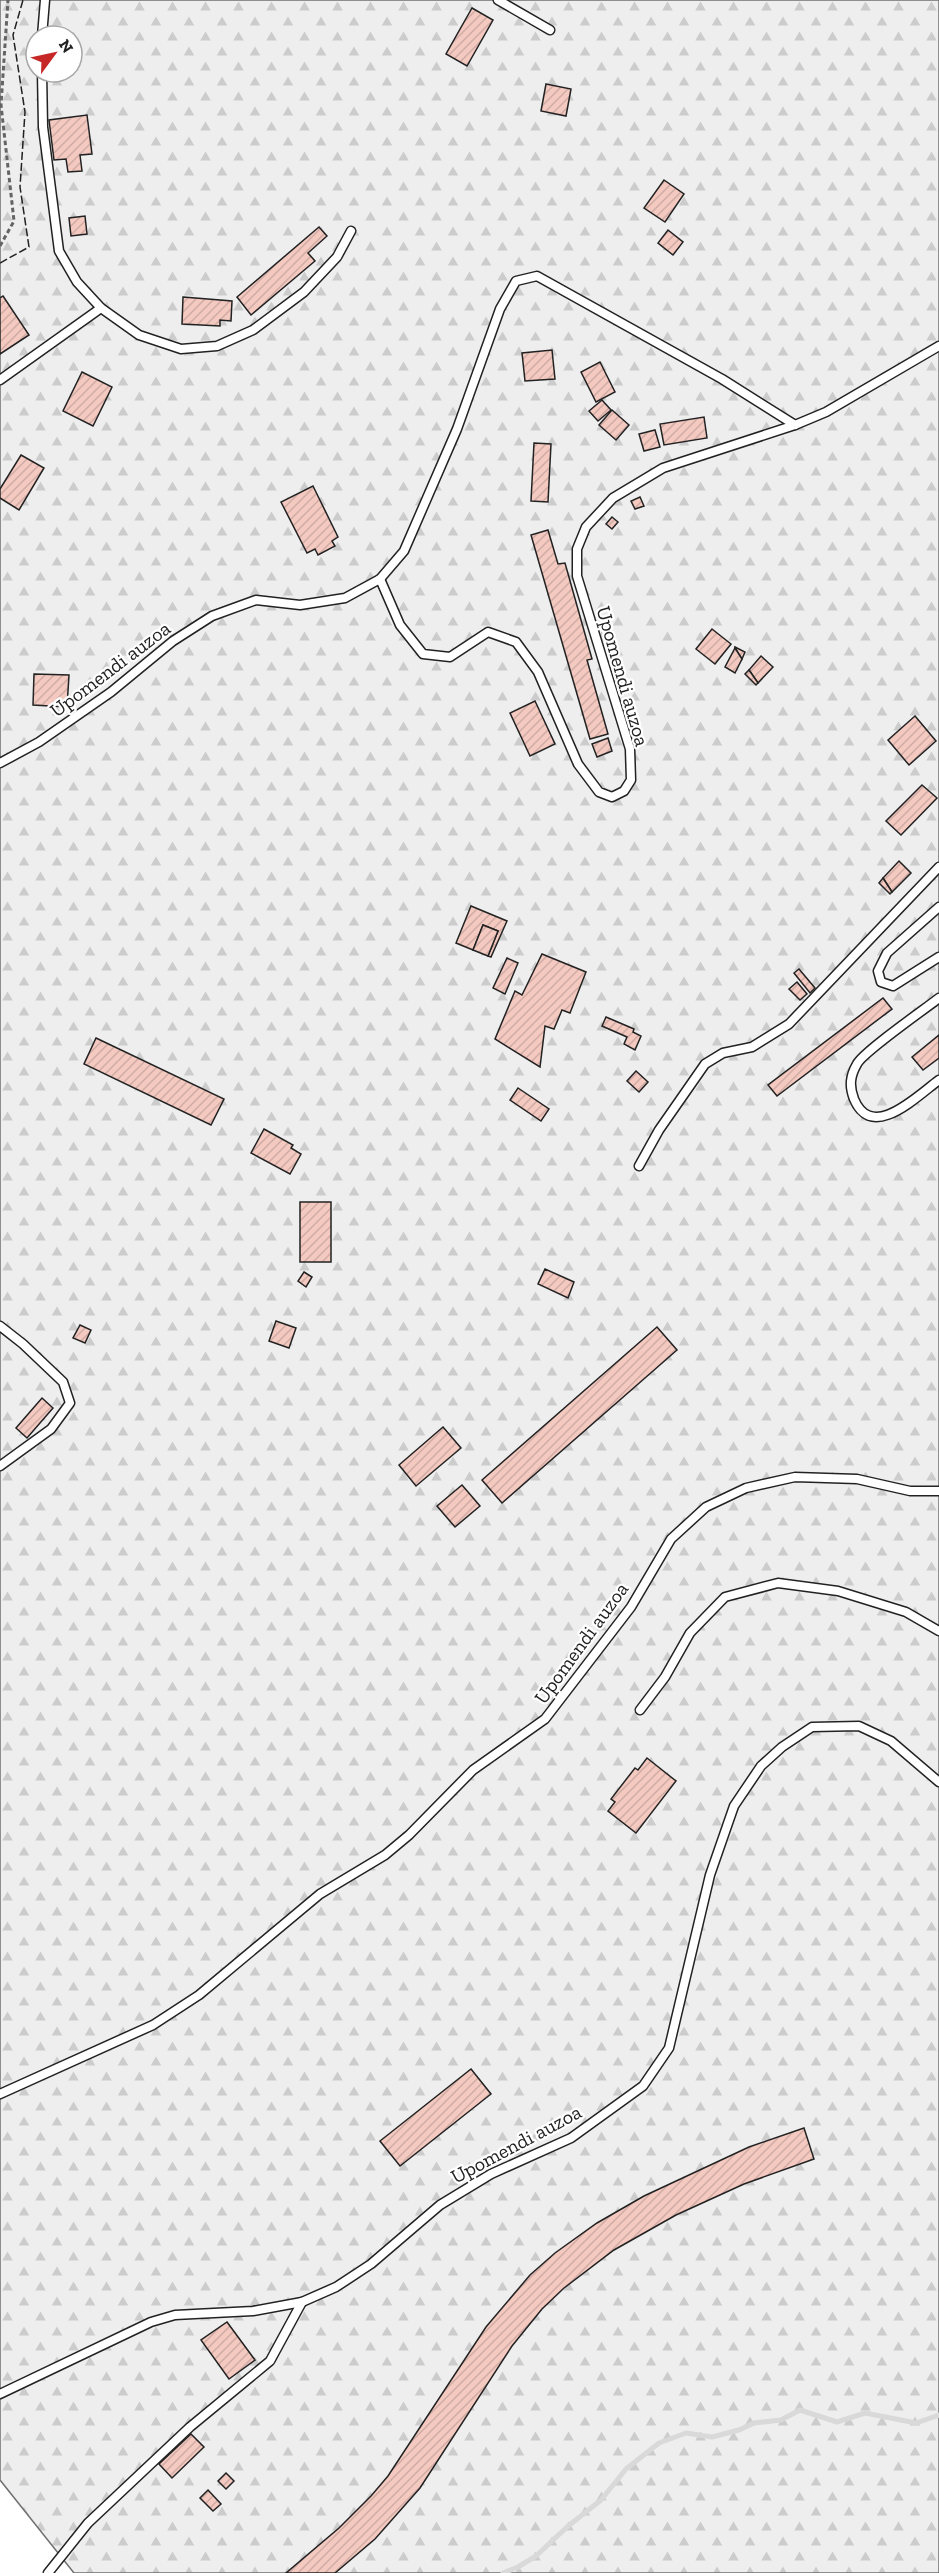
<svg xmlns="http://www.w3.org/2000/svg" width="939" height="2573" viewBox="0 0 939 2573" font-family="'Zilla Slab',serif">
	<style>
		.forest { fill: url(#forest-firs); stroke: #6f6f6f; stroke-width: 1.5; fill-rule: evenodd }
		.lines { fill: none; stroke-linecap: round; stroke-linejoin: round }
		.stream { stroke: #d9d9d9; stroke-width: 5 }
		.building { fill: url(#building-hatch); stroke: #222; stroke-width: 1.5 }
		.service-casing { stroke: #222; stroke-width: 11 }
		.path { stroke: #646464; stroke-width: 3; stroke-dasharray: 4.5 3; stroke-linecap: butt }
		.service { stroke: #fff; stroke-width: 8 }
		.fence { stroke: #222; stroke-width: 1.5; stroke-dasharray: 8 3; stroke-linecap: butt }
		.labels { text-anchor: middle; dominant-baseline: central; stroke-width: 4.5; stroke-linejoin: round; paint-order: stroke }
		.street-label { font-size: 20px; fill: #222; stroke: #fff }
	</style>
	<defs>
		<pattern id="forest-firs" width="22" height="20" patternUnits="userSpaceOnUse" patternTransform="scale(1.5)"><rect width="22" height="20" fill="#eee"/><path d="M5 1l3.5 6h-7zM16 11l3.5 6h-7z" fill="#ccc"/></pattern>
		<pattern id="building-hatch" width="6" height="6" patternUnits="userSpaceOnUse" patternTransform="scale(1.5)"><rect width="6" height="6" fill="#f3c9c0"/><path d="M-1 1l2-2M0 6l6-6M5 7l2-2" fill="none" stroke="#d0aca5"/></pattern>
	</defs>
	<rect width="100%" height="100%" fill="#fff"/>
	<!-- forest -->
	<path class="forest" d="M 0,0 L 939,0 L 939,2573 L 74,2573 L 0,2480 ZM 36,36 L 72,36 L 72,72 L 36,72 Z"/>
	<g class="lines">
		<!-- stream -->
		<polyline class="stream" points="503,2573 518,2567 536,2556 567,2527 601,2500 626,2469 659,2443 686,2433 712,2437 739,2430 754,2423 781,2420 800,2410 837,2422 865,2413 916,2423 939,2415"/>
	</g>
	<!-- building -->
	<g class="building">
		<polygon points="472,8 493,20 467,66 446,54"/>
		<polygon points="47,72 69,72 48,75"/>
		<polygon points="546,84 571,89 566,116 541,111"/>
		<polygon points="87,115 92,154 80,155 82,171 68,172 66,159 54,160 49,120"/>
		<polygon points="664,180 684,194 665,222 644,208"/>
		<polygon points="85,216 87,234 71,236 69,218"/>
		<polygon points="319,227 327,236 308,253 315,261 251,315 237,297"/>
		<polygon points="668,230 683,242 673,255 658,243"/>
		<polygon points="3,296 29,335 0,354 0,298"/>
		<polygon points="183,297 232,301 231,321 220,320 220,326 182,324"/>
		<polygon points="552,350 555,379 525,381 522,353"/>
		<polygon points="600,362 615,392 596,402 581,372"/>
		<polygon points="82,372 112,387 93,426 63,411"/>
		<polygon points="602,400 611,410 598,421 589,411"/>
		<polygon points="612,410 629,425 616,440 599,425"/>
		<polygon points="704,417 707,438 664,445 660,424"/>
		<polygon points="655,430 660,447 644,451 639,434"/>
		<polygon points="534,443 551,444 548,502 531,501"/>
		<polygon points="21,455 44,468 19,510 0,498 0,489"/>
		<polygon points="313,486 338,537 332,541 335,546 318,555 315,549 307,553 281,502"/>
		<polygon points="640,497 644,506 635,509 631,501"/>
		<polygon points="612,517 618,522 612,529 606,524"/>
		<polygon points="548,530 558,564 565,563 592,659 587,660 608,734 590,739 531,535"/>
		<polygon points="712,629 731,644 715,664 696,649"/>
		<polygon points="735,647 745,652 742,659 735,648"/>
		<polygon points="735,648 742,659 735,673 725,667"/>
		<polygon points="761,656 773,667 758,683 749,670"/>
		<polygon points="749,670 758,683 756,685 745,674"/>
		<polygon points="34,674 69,675 67,707 33,705"/>
		<polygon points="535,701 555,744 530,756 510,713"/>
		<polygon points="915,716 936,741 909,765 888,740"/>
		<polygon points="608,738 612,751 597,757 592,744"/>
		<polygon points="922,785 937,798 901,835 886,821"/>
		<polygon points="899,861 911,873 892,892 883,878"/>
		<polygon points="883,878 892,892 890,894 879,883"/>
		<polygon points="471,906 507,921 491,957 488,956 498,931 483,925 473,950 456,943"/>
		<polygon points="483,925 498,931 488,956 473,950"/>
		<polygon points="542,954 586,972 570,1013 562,1010 554,1029 545,1026 540,1067 495,1039 515,991 522,995"/>
		<polygon points="507,958 518,963 505,994 493,988"/>
		<polygon points="799,969 815,988 810,993 794,973"/>
		<polygon points="797,982 807,994 800,1000 789,989"/>
		<polygon points="883,998 892,1009 777,1096 768,1085"/>
		<polygon points="606,1017 634,1029 633,1032 641,1036 635,1050 624,1044 627,1037 602,1026"/>
		<polygon points="939,1035 939,1058 923,1070 912,1057"/>
		<polygon points="96,1038 224,1099 211,1125 84,1064"/>
		<polygon points="636,1071 648,1082 639,1092 627,1081"/>
		<polygon points="518,1088 549,1109 541,1121 510,1100"/>
		<polygon points="264,1129 293,1145 291,1148 301,1154 290,1174 251,1153"/>
		<rect x="300" y="1202" width="31" height="60"/>
		<polygon points="545,1269 574,1282 568,1298 538,1284"/>
		<polygon points="304,1272 312,1277 306,1287 298,1281"/>
		<polygon points="276,1321 296,1328 289,1348 269,1341"/>
		<polygon points="80,1325 91,1330 85,1343 73,1338"/>
		<polygon points="657,1327 677,1350 502,1503 482,1480"/>
		<polygon points="42,1398 53,1408 27,1438 16,1428"/>
		<polygon points="443,1427 461,1448 416,1486 399,1465"/>
		<polygon points="462,1485 480,1506 455,1527 437,1506"/>
		<polygon points="647,1758 676,1781 636,1833 608,1811 615,1802 611,1799 635,1768 638,1770"/>
		<polygon points="471,2069 491,2094 400,2166 380,2141"/>
		<polygon points="804,2128 814,2159 744,2184 676,2215 614,2250 564,2288 542,2309 512,2346 420,2488 375,2539 335,2573 286,2573 339,2528 371,2496 388,2476 486,2327 530,2275 555,2253 597,2223 644,2196 749,2147"/>
		<polygon points="227,2322 255,2360 229,2379 201,2340"/>
		<polygon points="191,2434 204,2447 172,2478 159,2464"/>
		<polygon points="226,2473 234,2481 226,2489 218,2481"/>
		<polygon points="208,2490 221,2504 213,2511 200,2498"/>
	</g>
	<g class="lines">
		<defs>
			<g id="service">
				<polyline points="498,0 550,30"/>
				<polyline points="42,36 45,0"/>
				<polyline points="42,72 43,127 59,251 77,282 101,308 139,335 181,349 217,346 253,330 304,292 337,257 351,231"/>
				<polyline points="0,380 101,308"/>
				<polyline points="380,579 400,625 423,654 450,657 488,632 516,642 538,672 578,764 599,792 612,797 624,791 631,780 630,749 577,576 577,549 586,527 613,498 663,468 795,425 826,412 939,346"/>
				<polyline points="0,763 39,742 111,692 173,641 212,616 256,600 300,605 345,598 380,579 404,551 457,429 500,309 516,281 537,276 722,379 795,425"/>
				<polyline points="939,907 887,953 878,971 881,982 893,986 939,957"/>
				<path d="M 939,998 C 925,1009 863,1052 857,1064 C 850,1076 849,1086 854,1099 C 872,1142 917,1096 939,1080"/>
				<polyline points="639,1166 659,1130 705,1064 723,1053 752,1047 789,1024 939,867"/>
				<polyline points="0,1326 23,1344 63,1382 70,1403 51,1429 0,1466"/>
				<polyline points="640,1710 665,1677 690,1633 725,1597 778,1583 838,1591 906,1612 939,1631"/>
				<polyline points="0,2094 153,2025 199,1995 320,1894 385,1855 409,1835 473,1770 545,1719 631,1607 671,1539 706,1507 746,1488 795,1477 857,1479 910,1491 939,1491"/>
				<polyline points="0,2394 151,2322 175,2315 253,2311 302,2302 336,2287 371,2264 440,2205 491,2174 571,2138 643,2086 669,2048 710,1875 734,1806 761,1766 782,1747 812,1727 859,1726 891,1741 939,1782"/>
				<polyline points="48,2573 88,2523 190,2427 270,2361 302,2302"/>
			</g>
		</defs>
		<!-- service casing -->
		<use href="#service" class="service-casing"/>
		<!-- path -->
		<polyline class="path" points="0,246 14,221 1,105 8,0"/>
		<!-- service -->
		<use href="#service" class="service"/>
		<!-- fence -->
		<polyline class="fence" points="0,263 29,247 20,187 25,112 13,35 23,0"/>
	</g>
	<g class="labels">
		<!-- street labels -->
		<g class="street-label">
			<text transform="translate(110 669) rotate(-37)">Upomendi auzoa</text>
			<text transform="translate(623 676) rotate(74)">Upomendi auzoa</text>
			<text transform="translate(581 1643) rotate(-54)">Upomendi auzoa</text>
			<text transform="translate(516 2144) rotate(-28)">Upomendi auzoa</text>
		</g>
	</g>
	<!-- north arrow -->
	<g transform="translate(54 54) rotate(57)"><circle r="28" fill="#ffffff" stroke="#a7a7a7" stroke-width="1.5"/>
	<path d="M0-4.5L10 22L0 15L-10 22Z" fill="#c62828"/>
	<text y="-9" font-size="16" font-weight="bold" text-anchor="middle" fill="#222222">N</text>
	</g>
</svg>
